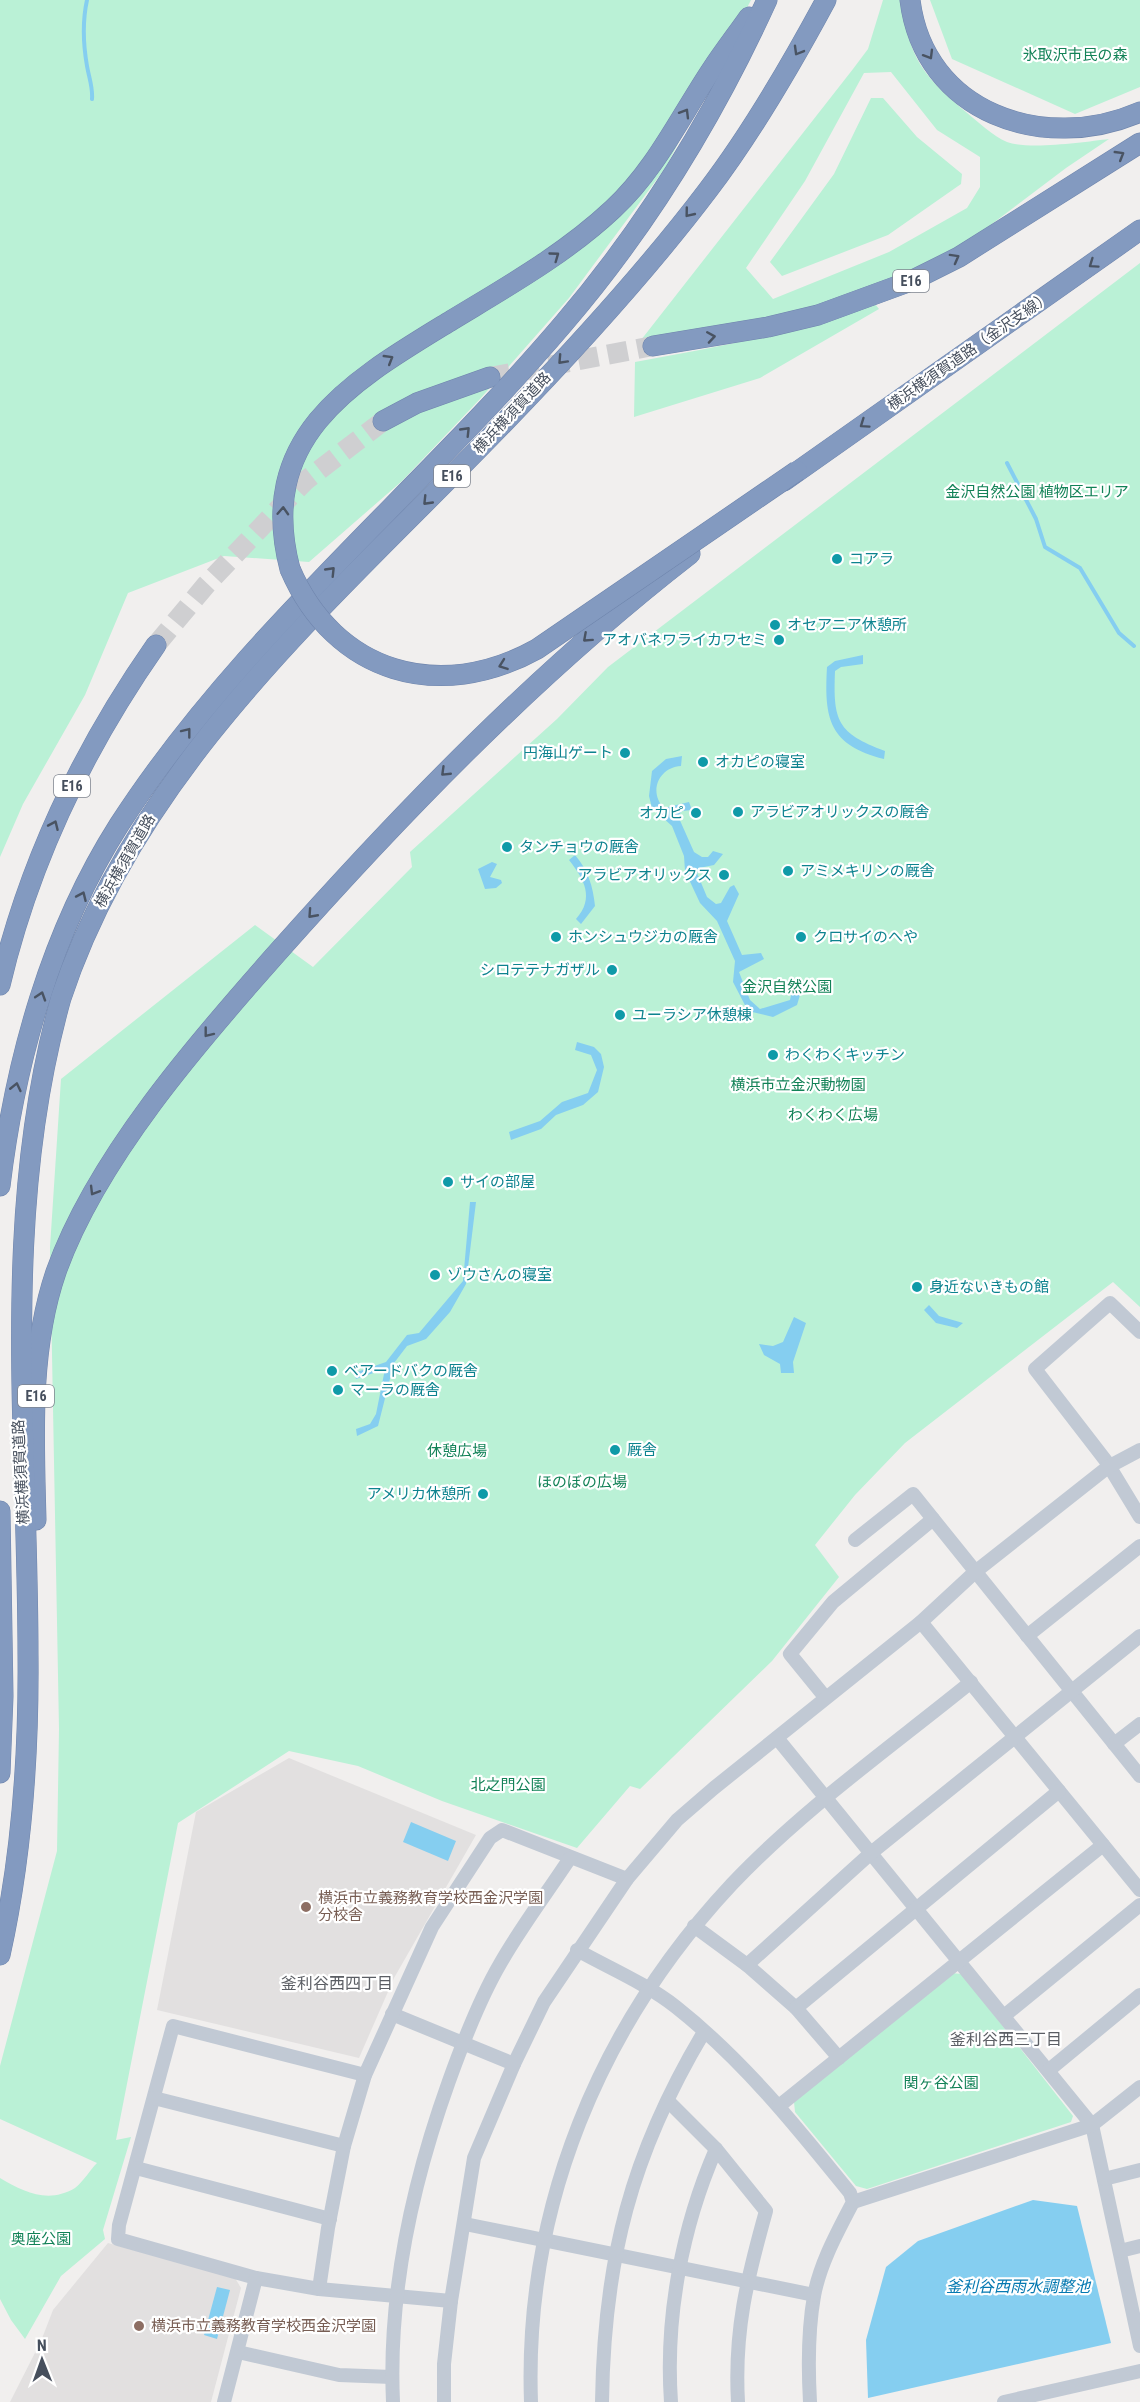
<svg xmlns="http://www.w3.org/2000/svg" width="1140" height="2402" viewBox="0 0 1140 2402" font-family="'Roboto Condensed','Noto Sans JP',sans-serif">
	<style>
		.education { fill: #e2e0e0 }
		.green { fill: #baf1d6; fill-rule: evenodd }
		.water { fill: #85cef0 }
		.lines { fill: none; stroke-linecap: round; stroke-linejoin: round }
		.stream { stroke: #85cef0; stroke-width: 4 }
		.highway-tunnel { stroke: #cfcfd1; stroke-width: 20; stroke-dasharray: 20 10; stroke-linecap: butt }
		.highway-casing { stroke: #6f85ac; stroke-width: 21 }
		.minor { stroke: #c1c9d4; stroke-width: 14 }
		.highway { stroke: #839ac0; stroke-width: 20 }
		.highway-bridge-casing { stroke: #6f85ac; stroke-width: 21; stroke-linecap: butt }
		.highway-bridge { stroke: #839ac0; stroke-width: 20 }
		.oneway { stroke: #495362 }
		.culture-dot { fill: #0f9aa8; stroke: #fff; stroke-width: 2 }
		.education-dot { fill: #8d6e63; stroke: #fff; stroke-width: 2 }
		.labels { text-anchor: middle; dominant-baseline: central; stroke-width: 4.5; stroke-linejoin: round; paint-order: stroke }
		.shield { fill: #fff; stroke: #7e848e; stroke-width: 1.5 }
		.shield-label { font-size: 14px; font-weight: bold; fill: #464f5d }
		.park-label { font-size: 15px; fill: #128257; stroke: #fff }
		.street-label { font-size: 15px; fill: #464f5d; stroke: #fff }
		.culture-label { font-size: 15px; fill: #0d838f; stroke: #fff; text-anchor: start }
		.education-label { font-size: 15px; fill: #785e54; stroke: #fff; text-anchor: start }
		.neighbourhood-label { font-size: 16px; fill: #5b5e64; stroke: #fff }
		.water-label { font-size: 16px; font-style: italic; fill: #0579b1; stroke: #fff }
	</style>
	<rect width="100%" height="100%" fill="#f1efee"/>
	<!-- education -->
	<g class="education">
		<polygon points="289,1758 476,1835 394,1978 359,2058 157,2010 196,1812"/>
		<polygon points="108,2243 235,2278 241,2288 211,2402 10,2402 41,2341 53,2310"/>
	</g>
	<!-- green -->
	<g class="green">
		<polygon points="0,0 751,0 666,167 569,298 480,399 402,481 309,562 224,556 128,593 85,695 23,804 0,857"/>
		<path d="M 883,0 L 902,0 C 909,58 922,75 966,112 C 978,122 993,136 1007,142 C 1029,150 1085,142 1109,139 L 1066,168 L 947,258 L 794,314 L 641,340 L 853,69 L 868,49 ZM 891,72 L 937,130 L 980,157 L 980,187 L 967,208 L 889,252 L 773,299 L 746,268 L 805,181 L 864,73 Z"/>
		<polygon points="930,0 1140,0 1140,87 1075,114 952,59"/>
		<polygon points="871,98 883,98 917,137 962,174 961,184 888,235 782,276 770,262 834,174"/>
		<path d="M 1140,263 L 1140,1307 L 1113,1282 L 905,1443 L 855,1495 L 815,1545 L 839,1577 L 772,1661 L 640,1789 L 630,1786 L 577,1848 L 442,1801 L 358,1766 L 289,1751 L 178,1823 L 116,2140 L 131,2137 L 103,2230 L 105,2239 L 61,2276 L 25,2339 L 11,2320 L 0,2299 L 0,2178 C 24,2192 48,2204 75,2188 C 83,2182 90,2170 97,2163 L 0,2119 L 0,2066 L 57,1851 L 59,1729 L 50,1247 L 61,1079 L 255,925 L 313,967 L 412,867 L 410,852 L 557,719 L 608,667 Z"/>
		<path d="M 875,304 L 879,309 L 760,378 L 634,417 L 635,362 C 716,347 797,333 875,304 Z"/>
		<polygon points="951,1973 962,1974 1073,2116 1071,2122 867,2189 856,2186 795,2112 794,2102"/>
	</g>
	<!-- water -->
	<g class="water">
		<path d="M 863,655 L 863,664 L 841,667 L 835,671 C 833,721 837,733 885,751 L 884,759 C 829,745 824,719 827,667 L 835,661 Z"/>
		<path d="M 682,756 L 681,766 C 659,767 648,792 664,808 L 689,802 L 692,810 L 682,811 L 678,816 L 694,852 L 702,857 L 708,857 L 713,851 L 723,854 L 714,865 L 699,868 L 697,873 L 707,897 L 716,904 L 721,903 L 730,887 L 734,885 L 739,894 L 727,921 L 742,955 L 761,953 L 764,959 L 739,972 L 750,1000 L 760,1009 L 790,1000 L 792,990 L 799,986 L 800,995 L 797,1005 L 773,1017 L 748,1011 L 733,982 L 735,961 L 717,921 L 700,903 L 685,871 L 684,856 L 672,826 L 652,808 L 649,796 L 652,771 L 666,759 Z"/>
		<path d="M 575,855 C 588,870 593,886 595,906 L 581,924 L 576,919 C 595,898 584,879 569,860 Z"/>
		<polygon points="492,862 497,864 490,877 501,880 502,883 496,888 485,889 478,869"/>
		<polygon points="577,1042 594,1047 601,1054 604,1067 598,1092 583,1105 556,1115 541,1129 511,1140 509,1132 540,1121 562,1102 588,1093 597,1070 591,1055 575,1050"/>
		<polygon points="470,1202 476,1202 466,1284 450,1312 426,1339 407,1346 394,1363 378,1426 357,1436 356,1429 370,1424 376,1414 385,1369 356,1379 354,1373 386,1362 407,1335 419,1333 463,1281"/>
		<polygon points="929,1305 939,1316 963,1323 957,1328 936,1323 924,1310"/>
		<polygon points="794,1317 806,1323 793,1362 794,1373 781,1373 780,1364 764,1355 759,1344 773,1346 783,1342"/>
		<polygon points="411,1822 456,1841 448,1861 403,1842"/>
		<polygon points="1033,2200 1077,2206 1111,2343 868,2398 866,2340 886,2267 918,2241"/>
		<polygon points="217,2287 230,2290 217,2339 204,2335"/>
	</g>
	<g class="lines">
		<!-- stream -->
		<g class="stream">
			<path d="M 87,0 C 82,23 83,43 87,66 C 89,78 93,87 92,99"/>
			<polyline points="1007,463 1036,519 1045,547 1080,568 1119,633 1134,646"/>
		</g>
		<!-- highway-tunnel -->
		<g class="highway-tunnel">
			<polyline points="490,377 653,346"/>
			<polyline points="156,645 206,585 305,481 383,421"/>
		</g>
		<defs>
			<g id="highway">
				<path d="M 910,0 C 924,113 1044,154 1140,112"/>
				<polyline points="653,346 768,327 818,315 911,281 959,257 1140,143"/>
				<polyline points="383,421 417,403 490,377"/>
				<polyline points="784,481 1140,230"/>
				<path d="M 290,569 C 255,435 354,380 452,320 C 508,286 565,254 613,209 C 656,169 680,117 712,69 C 724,51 737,34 749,17"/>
				<path d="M 0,985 C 29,862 84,748 156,645"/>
				<path d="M 0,1186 C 15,1061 51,932 119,825 C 241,636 419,494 564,323 C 647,226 714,116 767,0"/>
				<polyline points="0,1511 3,1696 0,1773"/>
				<path d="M 36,1520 C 34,1439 29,1350 56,1272 C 96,1159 198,1042 277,953 C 405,809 538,672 690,554"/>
				<path d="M 0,1955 C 22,1856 29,1755 28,1654 C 28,1433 0,1214 61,998 C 137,767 329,603 493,434 C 568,357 643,276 708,190 C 753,131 791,65 826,0"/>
			</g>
		</defs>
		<!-- highway casing -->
		<use href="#highway" class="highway-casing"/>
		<!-- minor -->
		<g class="minor">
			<polyline points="1140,1332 1110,1303 1035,1369 1106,1461 1140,1517"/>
			<polyline points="855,1540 913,1494 1140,1776"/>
			<polyline points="921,1622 1140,1890"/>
			<polyline points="1027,1636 1140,1546"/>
			<polyline points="825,1697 790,1654 833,1602 933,1519"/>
			<polyline points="777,1738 1092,2125 1140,2346"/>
			<polyline points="1114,1744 1140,1724"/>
			<polyline points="694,1926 747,1965 796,2008 839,2058"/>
			<path d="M 577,1950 C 609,1968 647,1984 676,2007 C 743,2060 796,2126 850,2193 L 853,2202 C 838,2231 820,2263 814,2296 C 808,2330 808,2367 810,2402"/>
			<polyline points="747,1965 871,1853 1140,1636"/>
			<polyline points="796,2008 1059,1791"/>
			<polyline points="392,2014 514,2064"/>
			<polyline points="1004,2016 1140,1905"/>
			<polyline points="1049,2070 1140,1995"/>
			<polyline points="365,2075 173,2026 119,2225 118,2239 256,2278 319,2289 451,2301"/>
			<polyline points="154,2098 344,2146"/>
			<path d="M 668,2101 L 716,2149 L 766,2211 C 747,2279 734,2331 738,2402"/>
			<polyline points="779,2106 1103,1845"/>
			<polyline points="136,2168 330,2219"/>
			<polyline points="1104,2179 1140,2170"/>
			<polyline points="853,2202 1092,2125 1140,2087"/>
			<polyline points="465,2224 814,2295"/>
			<polyline points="1120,2251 1140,2246"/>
			<polyline points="319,2289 328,2228 344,2146 365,2075 432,1927 490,1838 502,1830 627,1879"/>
			<polyline points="238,2352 339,2375 392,2377"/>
			<polyline points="224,2402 256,2278"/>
			<path d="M 393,2402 C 388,2292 412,2184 449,2081 C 463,2042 479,2000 500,1964 C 521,1927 547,1893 570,1858"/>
			<polyline points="444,2402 444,2364 451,2301 474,2158 514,2064 544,2002 627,1879 677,1820 714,1788 921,1622 975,1572 1108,1467 1140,1450"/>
			<path d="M 531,2402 C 524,2207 600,2025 732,1884 C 803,1809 891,1747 971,1682"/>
			<path d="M 602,2402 C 604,2260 631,2154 704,2032"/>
			<path d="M 671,2402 C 665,2317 682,2227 716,2149"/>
			<polyline points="1004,2402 1140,2371"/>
		</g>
		<!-- highway -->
		<use href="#highway" class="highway"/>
		<defs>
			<path id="highway-bridge" d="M 290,569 C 335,674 440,703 537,649 L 797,471"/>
		</defs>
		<!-- highway-bridge casing -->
		<use href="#highway-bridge" class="highway-bridge-casing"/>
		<!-- highway-bridge -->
		<use href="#highway-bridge" class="highway-bridge"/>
	</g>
	<!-- one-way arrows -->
	<defs><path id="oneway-chevron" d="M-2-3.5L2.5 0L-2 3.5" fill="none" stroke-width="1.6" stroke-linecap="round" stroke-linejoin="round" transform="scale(1.5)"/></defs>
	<g class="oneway">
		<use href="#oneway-chevron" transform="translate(798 51) rotate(120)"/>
		<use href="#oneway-chevron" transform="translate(929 55) rotate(59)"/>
		<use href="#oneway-chevron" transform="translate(685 113) rotate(-59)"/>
		<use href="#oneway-chevron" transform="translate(1120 155) rotate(-31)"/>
		<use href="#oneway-chevron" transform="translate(689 213) rotate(129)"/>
		<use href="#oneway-chevron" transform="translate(555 256) rotate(-36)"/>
		<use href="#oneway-chevron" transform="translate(955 258) rotate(-29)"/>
		<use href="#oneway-chevron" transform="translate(1093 264) rotate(145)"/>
		<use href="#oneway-chevron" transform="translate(711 337) rotate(-9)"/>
		<use href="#oneway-chevron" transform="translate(389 359) rotate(-31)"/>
		<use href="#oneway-chevron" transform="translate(562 360) rotate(133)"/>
		<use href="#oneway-chevron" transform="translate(864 424) rotate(145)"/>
		<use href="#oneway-chevron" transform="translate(466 431) rotate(-46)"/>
		<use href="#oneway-chevron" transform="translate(427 501) rotate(134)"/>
		<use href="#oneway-chevron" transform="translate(283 511) rotate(-87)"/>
		<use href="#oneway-chevron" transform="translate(331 571) rotate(-46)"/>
		<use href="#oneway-chevron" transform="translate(587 638) rotate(138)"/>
		<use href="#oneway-chevron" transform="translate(503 665) rotate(160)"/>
		<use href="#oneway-chevron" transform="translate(187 732) rotate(-52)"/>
		<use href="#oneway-chevron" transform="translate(445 772) rotate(136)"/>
		<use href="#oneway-chevron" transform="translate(54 825) rotate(-66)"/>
		<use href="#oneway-chevron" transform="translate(82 896) rotate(-66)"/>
		<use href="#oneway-chevron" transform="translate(312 914) rotate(132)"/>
		<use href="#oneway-chevron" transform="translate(41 996) rotate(-72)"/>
		<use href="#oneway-chevron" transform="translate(208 1033) rotate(128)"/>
		<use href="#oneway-chevron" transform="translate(16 1087) rotate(-77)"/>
		<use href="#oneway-chevron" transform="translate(94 1191) rotate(121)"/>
	</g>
	<!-- markers -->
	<g class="culture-dot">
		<circle cx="837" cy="559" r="6"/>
		<circle cx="775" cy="625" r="6"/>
		<circle cx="779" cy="640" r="6"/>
		<circle cx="625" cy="753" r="6"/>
		<circle cx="703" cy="762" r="6"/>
		<circle cx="738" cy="812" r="6"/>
		<circle cx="696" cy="813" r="6"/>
		<circle cx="507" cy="847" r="6"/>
		<circle cx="788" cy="871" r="6"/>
		<circle cx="724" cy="875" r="6"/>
		<circle cx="556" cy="937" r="6"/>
		<circle cx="801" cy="937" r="6"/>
		<circle cx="612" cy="970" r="6"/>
		<circle cx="620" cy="1015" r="6"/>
		<circle cx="773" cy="1055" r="6"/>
		<circle cx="448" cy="1182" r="6"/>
		<circle cx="435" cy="1275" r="6"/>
		<circle cx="917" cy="1287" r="6"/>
		<circle cx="332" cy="1371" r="6"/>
		<circle cx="338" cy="1390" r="6"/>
		<circle cx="615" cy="1450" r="6"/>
		<circle cx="483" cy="1494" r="6"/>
	</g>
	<g class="education-dot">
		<circle cx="306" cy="1907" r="6"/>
		<circle cx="139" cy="2326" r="6"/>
	</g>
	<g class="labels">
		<!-- shield labels -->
		<g class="shield">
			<rect x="893" y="270" width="36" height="22" rx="4.5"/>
			<rect x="434" y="465" width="36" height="22" rx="4.5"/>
			<rect x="54" y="775" width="36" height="22" rx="4.5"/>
			<rect x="18" y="1385" width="36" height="22" rx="4.5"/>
		</g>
		<g class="shield-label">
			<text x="911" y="281">E16</text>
			<text x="452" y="476">E16</text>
			<text x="72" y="786">E16</text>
			<text x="36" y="1396">E16</text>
		</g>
		<!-- park labels -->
		<g class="park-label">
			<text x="1075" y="55">氷取沢市民の森</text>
			<text x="1037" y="492">金沢自然公園 植物区エリア</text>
			<text x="787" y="987">金沢自然公園</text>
			<text x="798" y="1085">横浜市立金沢動物園</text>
			<text x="833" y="1115">わくわく広場</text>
			<text x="457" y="1451">休憩広場</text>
			<text x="582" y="1482">ほのぼの広場</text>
			<text x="508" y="1785">北之門公園</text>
			<text x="941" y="2083">関ヶ谷公園</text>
			<text x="41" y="2239">奥座公園</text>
		</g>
		<!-- street labels -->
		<g class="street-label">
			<text transform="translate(969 351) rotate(-35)">横浜横須賀道路（金沢支線）</text>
			<text transform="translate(512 413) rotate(-47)">横浜横須賀道路</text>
			<text transform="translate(125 861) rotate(-60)">横浜横須賀道路</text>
			<text transform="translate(21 1472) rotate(-93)">横浜横須賀道路</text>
		</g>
		<!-- culture labels -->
		<g class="culture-label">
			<text x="849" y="559">コアラ</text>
			<text x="787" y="625">オセアニア休憩所</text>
			<text x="767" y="640" text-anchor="end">アオバネワライカワセミ</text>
			<text x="613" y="753" text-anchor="end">円海山ゲート</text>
			<text x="715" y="762">オカピの寝室</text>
			<text x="750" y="812">アラビアオリックスの厩舎</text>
			<text x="684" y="813" text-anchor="end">オカピ</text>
			<text x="519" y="847">タンチョウの厩舎</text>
			<text x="800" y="871">アミメキリンの厩舎</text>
			<text x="712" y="875" text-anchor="end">アラビアオリックス</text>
			<text x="568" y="937">ホンシュウジカの厩舎</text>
			<text x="813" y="937">クロサイのへや</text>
			<text x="600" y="970" text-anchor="end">シロテテナガザル</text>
			<text x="632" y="1015">ユーラシア休憩棟</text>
			<text x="785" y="1055">わくわくキッチン</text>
			<text x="460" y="1182">サイの部屋</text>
			<text x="447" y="1275">ゾウさんの寝室</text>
			<text x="929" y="1287">身近ないきもの館</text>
			<text x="344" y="1371">ベアードバクの厩舎</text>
			<text x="350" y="1390">マーラの厩舎</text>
			<text x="627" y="1450">厩舎</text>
			<text x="471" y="1494" text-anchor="end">アメリカ休憩所</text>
		</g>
		<!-- education labels -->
		<g class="education-label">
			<text x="318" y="1898">横浜市立義務教育学校西金沢学園<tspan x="318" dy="17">分校舎</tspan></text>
			<text x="151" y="2326">横浜市立義務教育学校西金沢学園</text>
		</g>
		<!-- neighbourhood labels -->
		<g class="neighbourhood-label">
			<text x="337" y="1983">釜利谷西四丁目</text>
			<text x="1006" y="2039">釜利谷西三丁目</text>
		</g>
		<!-- water labels -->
		<g class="water-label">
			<text x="1018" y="2286">釜利谷西雨水調整池</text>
		</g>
	</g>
	<!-- north arrow -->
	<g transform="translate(42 2360) rotate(359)" stroke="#ffffff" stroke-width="4.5" paint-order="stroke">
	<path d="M0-4.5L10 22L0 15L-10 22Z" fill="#464f5d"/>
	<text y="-9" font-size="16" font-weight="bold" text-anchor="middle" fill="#464f5d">N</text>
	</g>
</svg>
